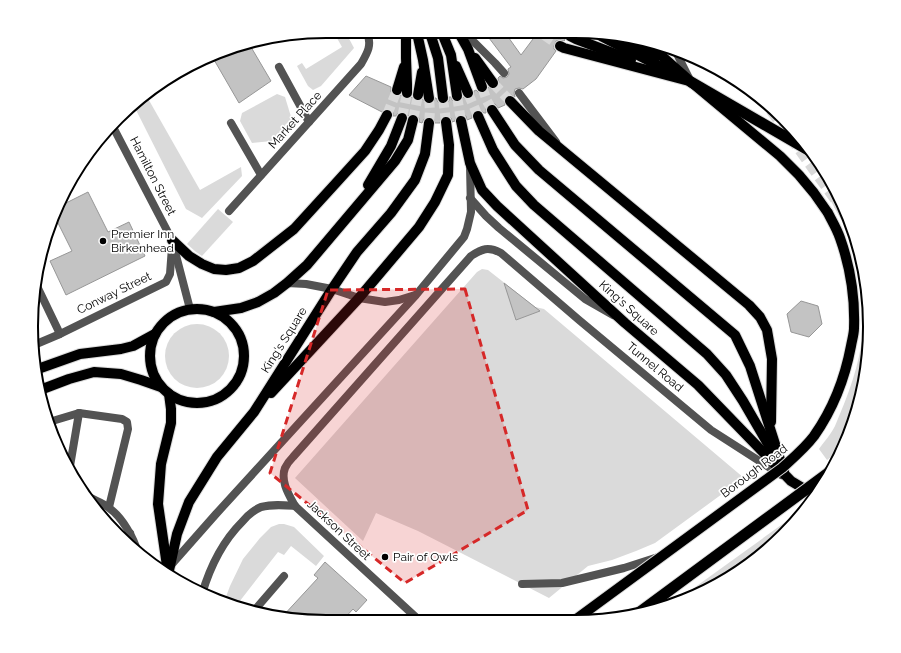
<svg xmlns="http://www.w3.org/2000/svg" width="901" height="653" viewBox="0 0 901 653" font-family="Raleway,sans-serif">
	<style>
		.green { fill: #dadada }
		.building { fill: #c3c3c3; stroke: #979797 }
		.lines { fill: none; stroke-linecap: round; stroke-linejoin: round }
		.primary-tunnel { stroke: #d9d9d9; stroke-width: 10; stroke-dasharray: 10 5; stroke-linecap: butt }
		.trunk-tunnel { stroke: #d9d9d9; stroke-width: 11; stroke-dasharray: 11 5.5; stroke-linecap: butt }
		.primary-casing { stroke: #dbdbdb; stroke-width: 12 }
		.trunk-casing { stroke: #dbdbdb; stroke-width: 13 }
		.service { stroke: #535353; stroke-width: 8 }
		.minor { stroke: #535353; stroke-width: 8 }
		.primary { stroke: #000; stroke-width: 10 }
		.trunk { stroke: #000; stroke-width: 11 }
		.primary-bridge-casing { stroke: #dbdbdb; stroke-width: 12; stroke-linecap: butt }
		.trunk-bridge-casing { stroke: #dbdbdb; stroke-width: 13; stroke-linecap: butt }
		.primary-bridge { stroke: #000; stroke-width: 10 }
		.trunk-bridge { stroke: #000; stroke-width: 11 }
		.marked { fill: #d62828; fill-opacity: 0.2; stroke: #d62828; stroke-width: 3; stroke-dasharray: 8 5; stroke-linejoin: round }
		.poi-dot { fill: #000; stroke: #fff; stroke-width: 1.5 }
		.labels { text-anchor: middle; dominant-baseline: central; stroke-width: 3.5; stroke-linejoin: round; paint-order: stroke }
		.street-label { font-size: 12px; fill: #000; stroke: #fff }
		.poi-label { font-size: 12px; fill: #000; stroke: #fff; text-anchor: start }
		.rim { fill: none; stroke: #000; stroke-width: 2 }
	</style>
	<rect width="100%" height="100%" fill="#fff"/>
	<!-- green -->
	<g class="green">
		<polygon points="333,31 345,31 354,48 321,86 313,90 308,86 297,66 302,63 306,69 342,47"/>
		<polygon points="277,94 285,97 292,120 272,141 252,143 240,121 242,113"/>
		<polygon points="146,95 200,190 241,167 242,176 202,218 186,209 134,106"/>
		<path d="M 834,186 L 854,232 L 867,288 L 869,346 L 860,403 L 843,449 L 827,460 L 819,449 C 824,442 831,434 835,426 C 838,419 841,411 844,404 C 867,347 871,298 851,239 C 849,234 845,228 843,223 C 837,213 832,203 827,193 Z"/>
		<polygon points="218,209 233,222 202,256 196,252 187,244"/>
		<polygon points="482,269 488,270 535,307 544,309 744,478 655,543 636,551 612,560 588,566 549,598 418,531 376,513 363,541 295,478 477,272"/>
		<circle cx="197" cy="356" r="32"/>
		<polygon points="802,510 804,512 769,549 688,599 673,603"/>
		<polygon points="279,524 284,524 294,527 324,556 316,566 291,546 284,555 278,552 236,606 224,602 230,586 243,559 260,538 271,527"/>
	</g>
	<!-- building -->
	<g class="building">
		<polygon points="486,34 506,34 521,55 536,35 564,35 565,40 564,41 560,40 556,41 554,46 554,49 556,51 536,79 523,89 519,88 515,89 514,93 515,97 511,95 506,96 504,100 505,105 498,108 495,104 489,104 486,107 486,113 484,113 481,111 476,110 473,113 472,116 472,118 467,120 466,116 460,115 456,116 455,121 452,122 451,118 446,116 442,117 440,123 435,123 433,118 429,117 424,119 422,123 419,122 419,118 415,114 411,114 408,116 405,112 401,112 398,113 396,116 393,116 393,112 390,109 386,109 382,112 349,95 366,76 391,87 391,92 395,96 398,96 401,95 403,98 407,99 410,99 412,97 414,100 417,101 423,99 426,104 430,104 433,103 435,98 436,98 438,102 441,104 447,103 449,101 449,97 451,97 452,100 454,102 458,102 461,101 463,97 467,99 471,99 473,96 474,91 476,90 478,92 481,93 487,91 488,87 493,89 496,88 499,86 499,83 498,78 500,76 503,78 507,77 509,74 508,69 511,67"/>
		<polygon points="248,42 271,81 239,103 213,58"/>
		<polygon points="88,192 108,232 129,222 145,256 66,295 50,261 72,251 55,217 58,207"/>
		<polygon points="504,283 540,311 516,320"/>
		<polygon points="801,301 818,306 822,324 809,337 791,332 787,314"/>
		<polygon points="325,562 367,600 356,612 353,609 342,621 307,621 282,617 318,578 314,575"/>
	</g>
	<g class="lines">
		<!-- primary-tunnel -->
		<g class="primary-tunnel">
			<polyline points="544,35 560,46"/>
			<polyline points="493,83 510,101"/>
			<polyline points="482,87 487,101 492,110"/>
			<polyline points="468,93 478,116"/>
			<polyline points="457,96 461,121"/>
			<polyline points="429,98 430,111 429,123"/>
			<polyline points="443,98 446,122"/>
			<polyline points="387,115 397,90"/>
			<polyline points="402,118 407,93"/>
			<polyline points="413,120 418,95"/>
		</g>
		<!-- trunk-tunnel -->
		<polyline class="trunk-tunnel" points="771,110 846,214"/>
		<defs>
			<g id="primary">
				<polyline points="406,32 406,58 407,84 407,93"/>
				<polyline points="417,33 423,60 429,98"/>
				<polyline points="430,33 438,58 443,98"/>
				<polyline points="442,33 451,55 457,96"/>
				<polyline points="459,33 468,49 482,87"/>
				<polyline points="570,36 576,39 631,60"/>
				<polyline points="601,36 671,72"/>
				<polyline points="625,37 655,57"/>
				<polyline points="646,42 691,82 780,156 799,175 814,193 828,213"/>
				<polyline points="560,46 564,48 689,81"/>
				<polyline points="475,58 493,83"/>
				<polyline points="456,66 468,93"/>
				<polyline points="397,90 404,67"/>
				<polyline points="418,95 422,72"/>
				<polyline points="510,101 539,131 749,305 760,317 767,330 772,359 771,422"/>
				<polyline points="492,110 515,145 539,170 735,335 750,366 784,472"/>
				<polyline points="478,116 493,150 516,186 534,205 707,354 726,375 743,401 775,456"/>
				<polyline points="461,121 470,163 482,190 497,206 625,323 698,385 791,481 816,496"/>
				<polyline points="368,185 391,146 402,118"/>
				<polyline points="172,240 189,256 202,264 214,269 226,270 239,268 253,261 294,229 336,183 365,151 379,130 387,115"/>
				<circle cx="197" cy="356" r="47"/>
				<polyline points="214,312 241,308 258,302 274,293 287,283 307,265 395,161 408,140 413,120"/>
				<polyline points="35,370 80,354 121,349 133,346 155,334"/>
				<polyline points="40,390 69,379 94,372 121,374 141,380 161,387"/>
				<polyline points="271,393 359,298 419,227 435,202 448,175 449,145 446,122"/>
				<polyline points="167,566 158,504 161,464 171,423 171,409 169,394"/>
				<polyline points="168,575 177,534 189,502 217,457 254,412 332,289 357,252 391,213 415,180 425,154 429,123"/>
			</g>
			<polyline id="trunk" points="691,82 810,151"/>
		</defs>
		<!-- primary casing -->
		<use href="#primary" class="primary-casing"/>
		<!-- trunk casing -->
		<use href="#trunk" class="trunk-casing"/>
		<!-- service -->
		<g class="service">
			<polyline points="466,34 495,63 504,73"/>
			<polyline points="677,54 690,80"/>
			<polyline points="279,67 309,122"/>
			<polyline points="519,93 556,142"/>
			<polyline points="231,123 261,175"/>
			<polyline points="470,198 486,216 499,228 585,299 613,315"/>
			<polyline points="287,283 306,284 332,289 359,298 385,302 399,300 415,295"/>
			<polyline points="49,422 79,413 122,419 127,422 128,429 109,507"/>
			<polyline points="70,466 79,413"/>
			<polyline points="124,540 130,533"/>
			<polyline points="171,565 216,514 416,295 464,237 467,229 471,212 470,166"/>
			<polyline points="522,584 562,583 624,568 658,557"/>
			<path d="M 202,594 C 210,567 222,542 242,522 C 247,516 254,510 261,507 C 273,504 283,505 295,506"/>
			<polyline points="253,612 284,576"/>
		</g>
		<!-- minor -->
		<g class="minor">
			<polyline points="112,125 172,240 190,309"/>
			<path d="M 229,211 L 361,64 C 368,52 372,45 367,32"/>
			<polyline points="35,282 60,334"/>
			<polyline points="34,345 60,334 166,282 170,274 172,247"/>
			<path d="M 89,497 C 96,501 104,503 109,508 C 122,517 134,538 138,553"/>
			<path d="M 420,621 L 295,506 C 289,495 280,481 285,468 C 287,464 290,460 293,457 L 471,256 C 482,249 488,246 501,253 L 579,320 L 711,430 L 781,475"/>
		</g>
		<!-- primary -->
		<use href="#primary" class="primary"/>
		<!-- trunk -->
		<use href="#trunk" class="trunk"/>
		<defs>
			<path id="primary-bridge" d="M 575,620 L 782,468 C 793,458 805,448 814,436 C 833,409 845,378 851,346 C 852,340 854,334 854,328 C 855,299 850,266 840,238 C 837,229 832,221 828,213"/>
			<polyline id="trunk-bridge" points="640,612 831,471"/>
		</defs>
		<!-- primary-bridge casing -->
		<use href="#primary-bridge" class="primary-bridge-casing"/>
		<!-- trunk-bridge casing -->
		<use href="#trunk-bridge" class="trunk-bridge-casing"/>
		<!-- primary-bridge -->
		<use href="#primary-bridge" class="primary-bridge"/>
		<!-- trunk-bridge -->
		<use href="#trunk-bridge" class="trunk-bridge"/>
	</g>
	<!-- marked area -->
	<path class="marked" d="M 465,289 L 528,510 L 405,583 L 270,473 L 328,290 Z"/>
	<!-- markers -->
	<g class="poi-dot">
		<circle cx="103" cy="241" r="4"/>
		<circle cx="385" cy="557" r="4"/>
	</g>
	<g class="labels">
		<!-- street labels -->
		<g class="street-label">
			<text transform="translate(295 120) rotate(-48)">Market Place</text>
			<text transform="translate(153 176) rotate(63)">Hamilton Street</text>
			<text transform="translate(114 293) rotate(-26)">Conway Street</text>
			<text transform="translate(629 308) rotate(42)">King's Square</text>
			<text transform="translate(284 340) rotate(-58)">King's Square</text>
			<text transform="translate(655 367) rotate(40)">Tunnel Road</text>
			<text transform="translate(754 471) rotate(-37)">Borough Road</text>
			<text transform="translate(339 530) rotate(43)">Jackson Street</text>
		</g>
		<!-- poi labels -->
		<g class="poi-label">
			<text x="111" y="234">Premier Inn<tspan x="111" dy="14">Birkenhead</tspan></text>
			<text x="393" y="557">Pair of Owls</text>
		</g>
	</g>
	<!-- crop -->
	<path d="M0 0H901V653H0ZM326 38H575A288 288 0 0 1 863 326V327A288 288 0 0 1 575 615H326A288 288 0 0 1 38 327V326A288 288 0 0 1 326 38Z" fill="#fff" fill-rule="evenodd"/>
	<path class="rim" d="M326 38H575A288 288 0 0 1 863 326V327A288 288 0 0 1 575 615H326A288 288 0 0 1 38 327V326A288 288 0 0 1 326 38Z"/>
</svg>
